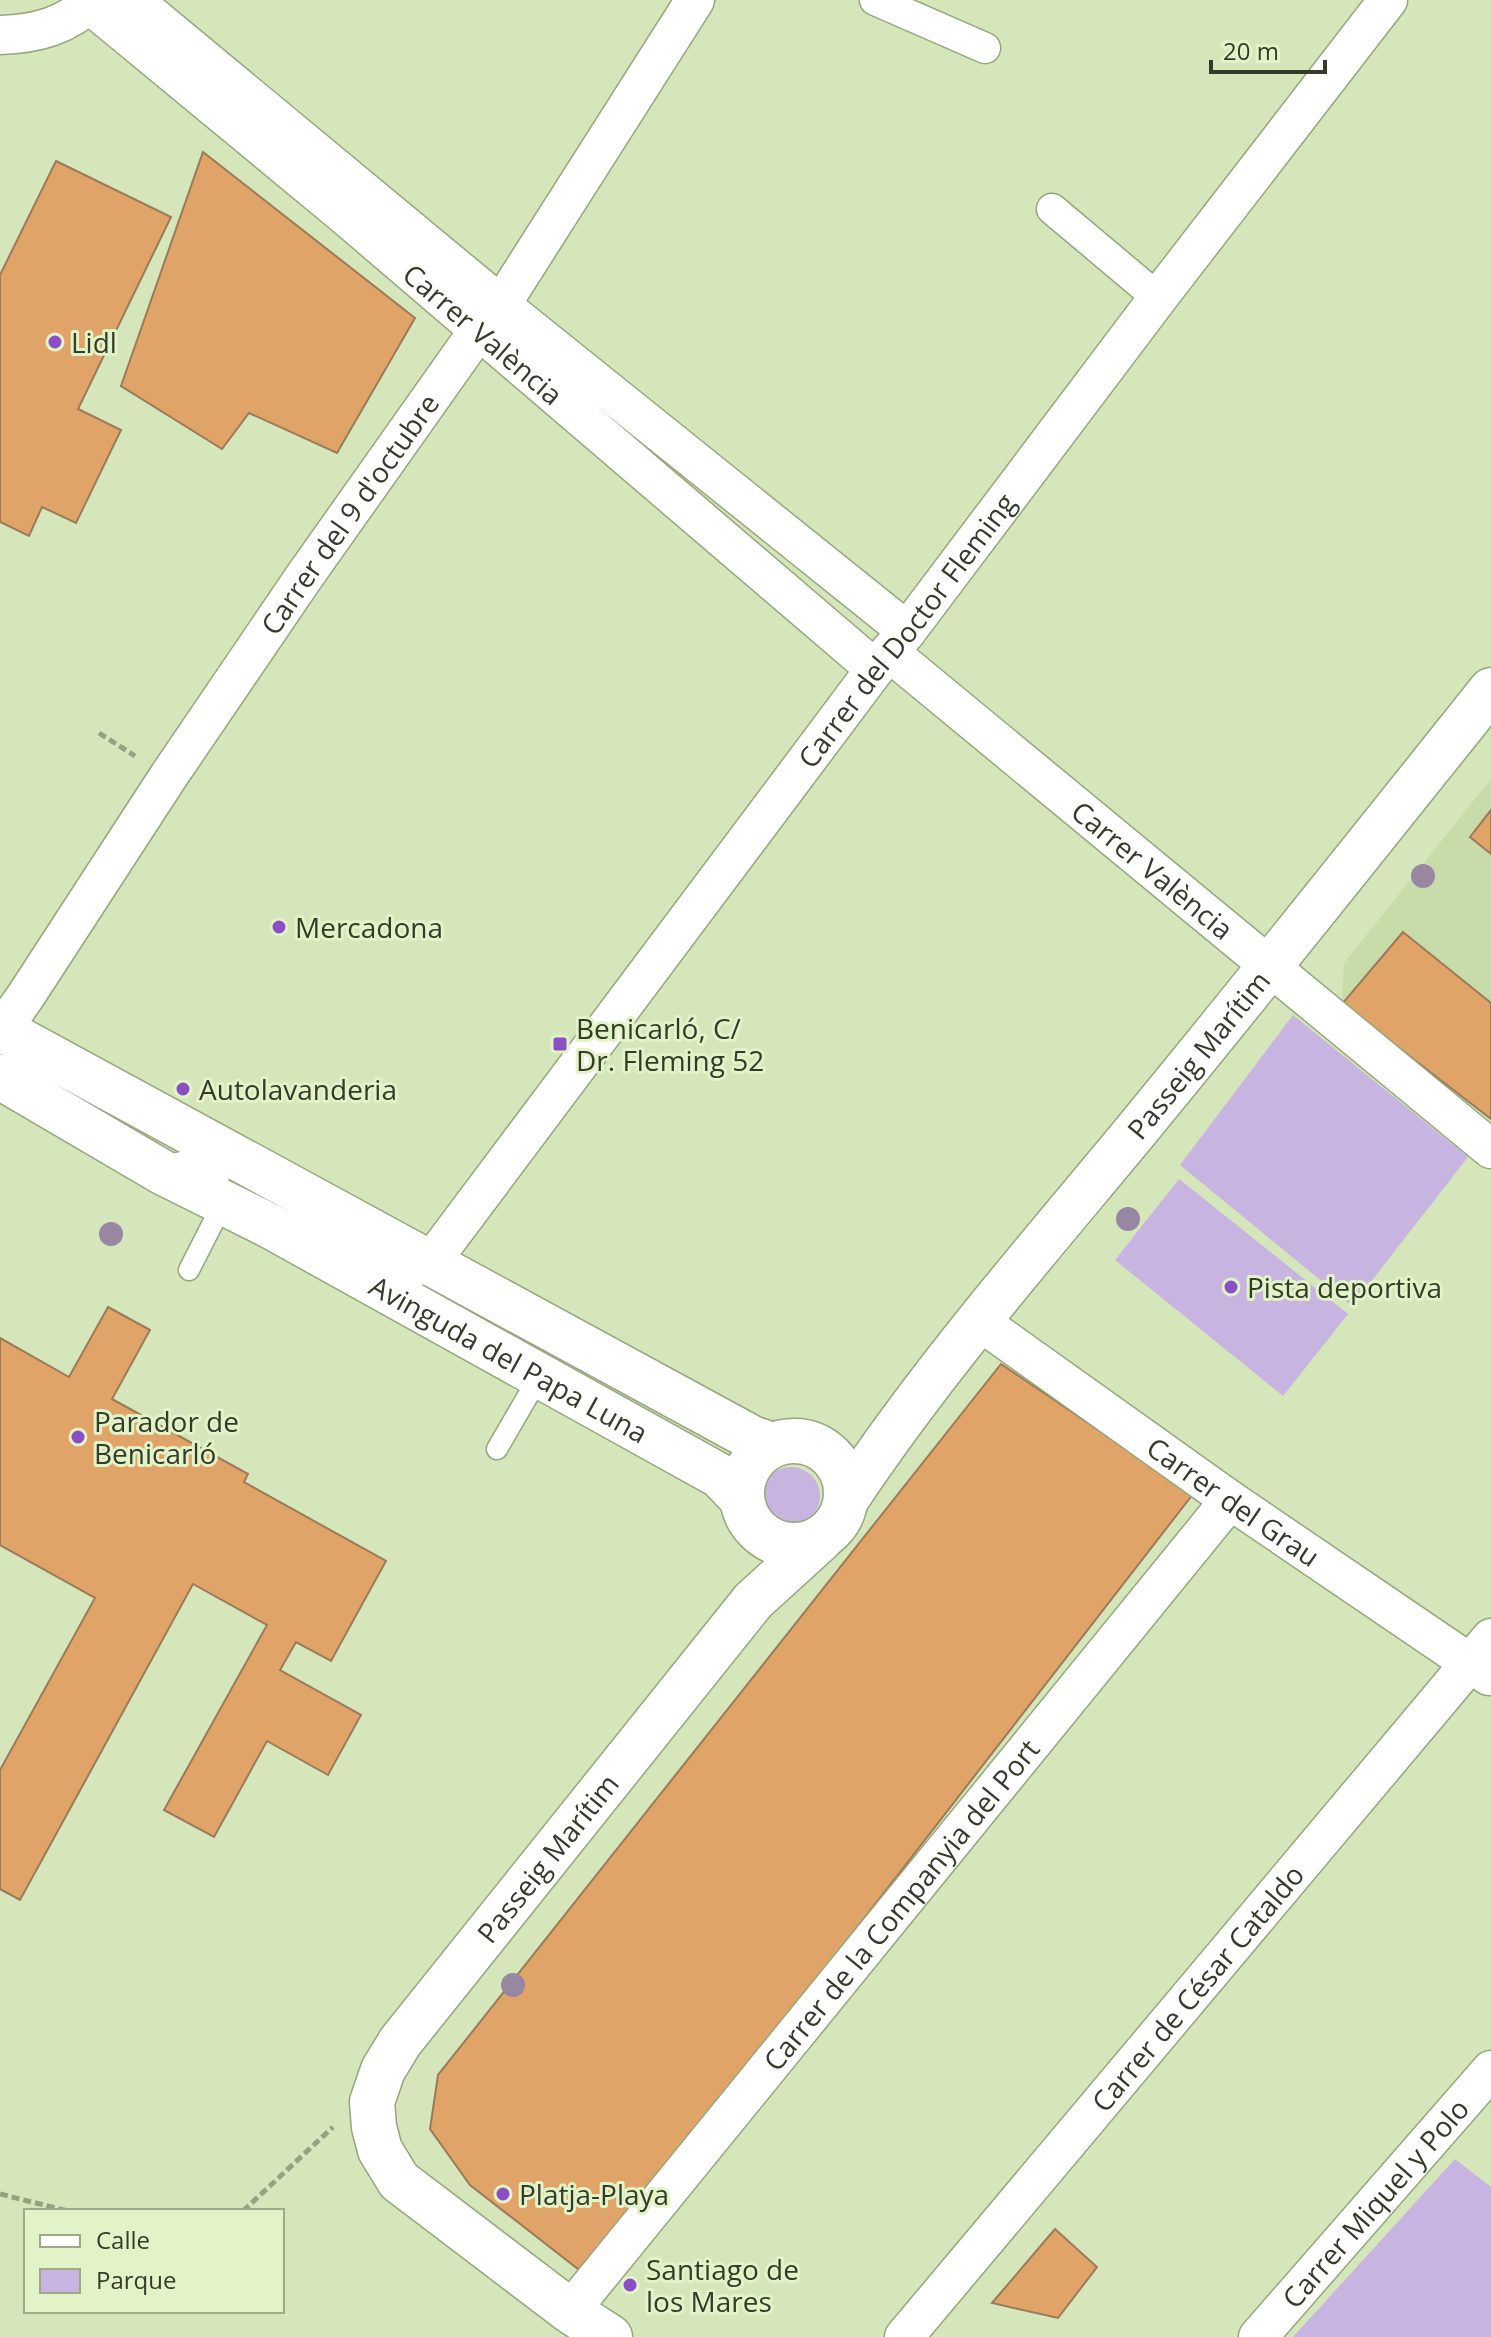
<svg xmlns="http://www.w3.org/2000/svg" width="1491" height="2337" viewBox="0 0 1491 2337" font-family="'Open Sans',sans-serif">
	<style>
		.built { fill: #c8dca9 }
		.green { fill: #c7b4e0 }
		.building { fill: #e0a468; stroke: #9b7a5a; stroke-width: 2 }
		.lines { fill: none; stroke-linecap: round; stroke-linejoin: round }
		.service-casing { stroke: #96a67d; stroke-width: 23 }
		.pedestrian-casing { stroke: #96a67d; stroke-width: 33 }
		.minor-casing { stroke: #96a67d; stroke-width: 41 }
		.tertiary-casing { stroke: #96a67d; stroke-width: 47 }
		.path { stroke: #95a180; stroke-width: 5; stroke-dasharray: 8 4; stroke-linecap: butt }
		.service { stroke: #fff; stroke-width: 20 }
		.pedestrian { stroke: #fff; stroke-width: 30 }
		.minor { stroke: #fff; stroke-width: 38 }
		.tertiary { stroke: #fff; stroke-width: 44 }
		.tree { fill: #9787a1 }
		.poi-dot { fill: #8b4ec4; stroke: #e2f3c7; stroke-width: 3 }
		.labels { text-anchor: middle; dominant-baseline: central; stroke-width: 6; stroke-linejoin: round; paint-order: stroke }
		.street-label { font-size: 28px; fill: #353b2a; stroke: #e2f3c7 }
		.poi-label { font-size: 28px; fill: #353b2a; stroke: #e2f3c7; text-anchor: start }
	</style>
	<rect width="100%" height="100%" fill="#d5e6ba"/>
	<!-- built -->
	<polygon class="built" points="1491,779 1491,1119 1342,1004 1344,963"/>
	<!-- green -->
	<g class="green">
		<polygon points="1293,1015 1468,1157 1352,1306 1180,1165"/>
		<polygon points="1179,1179 1348,1314 1283,1396 1115,1260"/>
		<circle cx="791" cy="1496" r="29"/>
		<polygon points="1455,2159 1491,2187 1491,2337 1293,2337"/>
	</g>
	<!-- building -->
	<g class="building">
		<polygon points="203,152 415,318 337,453 249,413 222,449 121,386"/>
		<polygon points="56,161 171,217 78,409 121,430 76,523 42,507 29,536 0,522 0,275"/>
		<polygon points="1491,810 1491,854 1470,837"/>
		<polygon points="1403,932 1491,1003 1491,1119 1342,1004"/>
		<polygon points="108,1307 150,1330 112,1399 248,1474 244,1482 386,1561 331,1661 296,1642 280,1670 361,1715 328,1775 267,1741 214,1837 164,1810 267,1625 193,1584 20,1900 0,1889 0,1770 95,1598 0,1545 0,1338 69,1377"/>
		<polygon points="1001,1364 1193,1494 587,2276 470,2185 430,2129 438,2075"/>
		<polygon points="1055,2229 1097,2267 1058,2318 992,2303"/>
	</g>
	<g class="lines">
		<defs>
			<g id="service">
				<path d="M 165,1170 C 186,1154 202,1162 224,1171"/>
				<polyline points="189,1270 217,1215 230,1208"/>
				<polyline points="497,1449 540,1375"/>
			</g>
			<g id="pedestrian">
				<polyline points="875,0 985,48"/>
				<polyline points="1052,209 1158,298"/>
			</g>
			<g id="minor">
				<polyline points="133,0 501,305 907,631"/>
				<path id="s1" d="M 89,4 L 342,213 L 875,669"/>
				<path d="M 0,35 C 36,34 67,26 93,0"/>
				<path id="s2" d="M 889,652 L 1491,1149"/>
				<path id="s3" d="M 0,1025 L 11,1017 L 27,994 L 168,777 L 304,577 L 478,331 L 501,305 L 695,0"/>
				<path id="s4" d="M 297,1227 C 337,1230 366,1264 405,1268 C 412,1269 422,1265 430,1263 L 875,669 L 907,631 L 1158,298 L 1388,0"/>
				<path id="s5" d="M 979,1321 L 1230,1500 L 1489,1676"/>
				<path id="s6" d="M 570,2311 L 1230,1500"/>
				<path id="s7" d="M 904,2337 L 1491,1638"/>
				<path id="s8" d="M 1258,2337 L 1491,2070"/>
			</g>
			<g id="tertiary">
				<polyline points="0,1029 752,1438 772,1445"/>
				<path id="s9" d="M 0,1077 L 162,1172 L 270,1226 L 720,1476 L 741,1498"/>
				<circle cx="794" cy="1493" r="52"/>
				<path id="s10" d="M 846,1500 C 931,1372 1032,1256 1130,1138 C 1252,990 1371,840 1491,690"/>
				<path id="s11" d="M 610,2337 L 570,2311 L 399,2181 L 380,2150 L 374,2127 L 372,2102 L 383,2070 L 400,2042 L 753,1601 L 821,1539"/>
			</g>
		</defs>
		<!-- service casing -->
		<use href="#service" class="service-casing"/>
		<!-- pedestrian casing -->
		<use href="#pedestrian" class="pedestrian-casing"/>
		<!-- minor casing -->
		<use href="#minor" class="minor-casing"/>
		<!-- tertiary casing -->
		<use href="#tertiary" class="tertiary-casing"/>
		<!-- path -->
		<g class="path">
			<polyline points="99,733 135,756"/>
			<polyline points="0,2194 68,2211"/>
			<polyline points="243,2211 333,2127"/>
		</g>
		<!-- service -->
		<use href="#service" class="service"/>
		<!-- pedestrian -->
		<use href="#pedestrian" class="pedestrian"/>
		<!-- minor -->
		<use href="#minor" class="minor"/>
		<!-- tertiary -->
		<use href="#tertiary" class="tertiary"/>
	</g>
	<!-- trees -->
	<g class="tree">
		<circle cx="1423" cy="876" r="12"/>
		<circle cx="1128" cy="1219" r="12"/>
		<circle cx="111" cy="1234" r="12"/>
		<circle cx="513" cy="1985" r="12"/>
	</g>
	<!-- markers -->
	<g class="poi-dot">
		<circle cx="55" cy="342" r="8"/>
		<circle cx="279" cy="927" r="8"/>
		<rect x="552" y="1036" width="16" height="16" rx="4"/>
		<circle cx="183" cy="1089" r="8"/>
		<circle cx="1231" cy="1287" r="8"/>
		<circle cx="78" cy="1437" r="8"/>
		<circle cx="503" cy="2194" r="8"/>
		<circle cx="630" cy="2285" r="8"/>
	</g>
	<g class="labels">
		<!-- street labels -->
		<g class="street-label">
			<text stroke="none"><textPath href="#s1" startOffset="514">Carrer València</textPath></text>
			<text stroke="none"><textPath href="#s3" startOffset="620">Carrer del 9 d'octubre</textPath></text>
			<text stroke="none"><textPath href="#s4" startOffset="934">Carrer del Doctor Fleming</textPath></text>
			<text stroke="none"><textPath href="#s2" startOffset="342">Carrer València</textPath></text>
			<text stroke="none"><textPath href="#s10" startOffset="568">Passeig Marítim</textPath></text>
			<text stroke="none"><textPath href="#s9" startOffset="582">Avinguda del Papa Luna</textPath></text>
			<text stroke="none"><textPath href="#s5" startOffset="312">Carrer del Grau</textPath></text>
			<text stroke="none"><textPath href="#s11" startOffset="650">Passeig Marítim</textPath></text>
			<text stroke="none"><textPath href="#s6" startOffset="524">Carrer de la Companyia del Port</textPath></text>
			<text stroke="none"><textPath href="#s7" startOffset="456">Carrer de César Cataldo</textPath></text>
			<text stroke="none"><textPath href="#s8" startOffset="178">Carrer Miquel y Polo</textPath></text>
		</g>
		<!-- poi labels -->
		<g class="poi-label">
			<text x="71" y="342">Lidl</text>
			<text x="295" y="927">Mercadona</text>
			<text x="576" y="1028">Benicarló, C/<tspan x="576" dy="32">Dr. Fleming 52</tspan></text>
			<text x="199" y="1089">Autolavanderia</text>
			<text x="1247" y="1287">Pista deportiva</text>
			<text x="94" y="1421">Parador de<tspan x="94" dy="32">Benicarló</tspan></text>
			<text x="519" y="2194">Platja-Playa</text>
			<text x="646" y="2269">Santiago de<tspan x="646" dy="32">los Mares</tspan></text>
		</g>
	</g>
	<!-- legend -->
	<rect x="24" y="2209" width="260" height="104" fill="#e2f3c7" stroke="#9da988" stroke-width="2"/>
	<rect x="40" y="2235" width="40" height="12" fill="#ffffff" stroke="#9da988" stroke-width="2"/>
	<text x="96" y="2249" font-size="24" fill="#353b2a">Calle</text>
	<rect x="40" y="2269" width="40" height="24" fill="#c7b4e0" stroke="#9da988" stroke-width="2"/>
	<text x="96" y="2289" font-size="24" fill="#353b2a">Parque</text>
	<!-- scale -->
	<path d="M1211 60v12h114v-12" fill="none" stroke="#353b2a" stroke-width="4"/>
	<text x="1223" y="60" font-size="24" fill="#353b2a" stroke="#e2f3c7" stroke-width="6" paint-order="stroke">20 m</text>
</svg>
